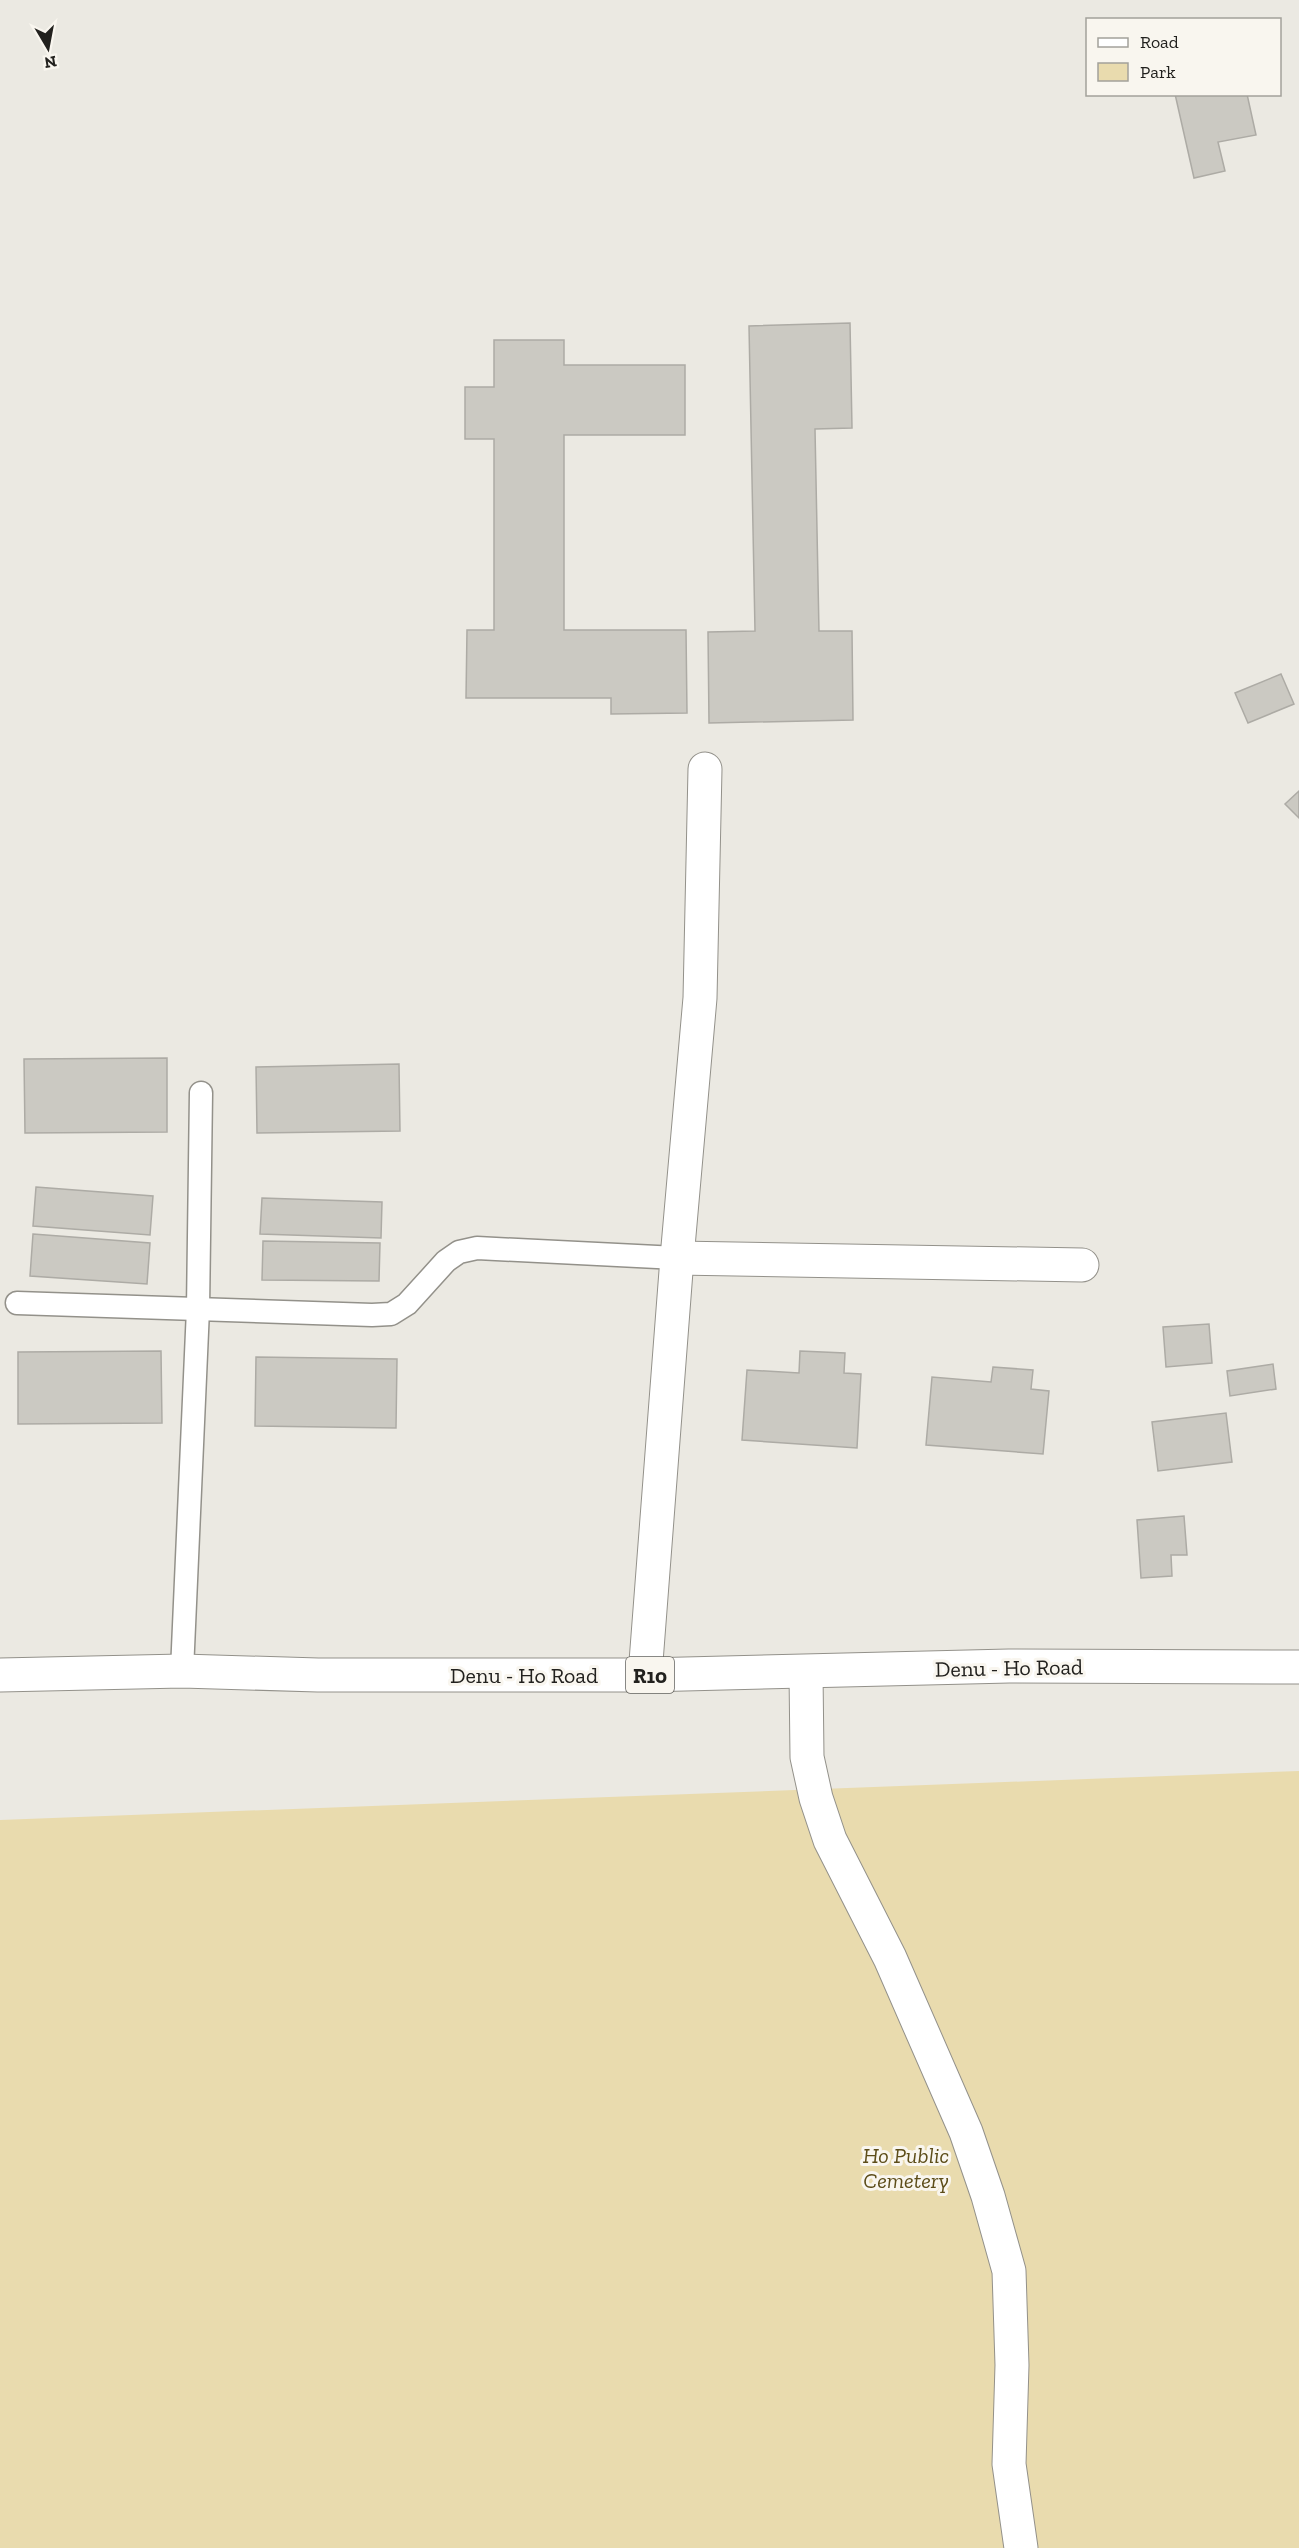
<svg xmlns="http://www.w3.org/2000/svg" width="1299" height="2548" viewBox="0 0 1299 2548" font-family="'Zilla Slab',serif">
	<style>
		.green { fill: #e9dbae }
		.building { fill: #cbc9c2; stroke: #adaba5; stroke-width: 1.5 }
		.lines { fill: none; stroke-linecap: round; stroke-linejoin: round }
		.service-casing { stroke: #93918a; stroke-width: 25 }
		.minor-casing { stroke: #93918a; stroke-width: 35 }
		.primary-casing { stroke: #93918a; stroke-width: 35 }
		.service { stroke: #fff; stroke-width: 22 }
		.minor { stroke: #fff; stroke-width: 33 }
		.primary { stroke: #fff; stroke-width: 33 }
		.labels { text-anchor: middle; dominant-baseline: central; stroke-width: 6; stroke-linejoin: round; paint-order: stroke }
		.shield { fill: #f9f6ef; stroke: #62615d; stroke-width: 1.5 }
		.shield-label { font-size: 21px; font-weight: bold; fill: #22211e }
		.street-label { font-size: 22px; fill: #22211e; stroke: #f9f6ef }
		.park-label { font-size: 22px; font-style: italic; fill: #5d4d19; stroke: #f9f6ef }
	</style>
	<rect width="100%" height="100%" fill="#ebe9e2"/>
	<!-- green -->
	<polygon class="green" points="1299,1771 1299,2548 0,2548 0,1820"/>
	<!-- building -->
	<g class="building">
		<polygon points="1175,94 1247,94 1256,135 1218,142 1225,171 1194,178"/>
		<polygon points="850,323 852,428 815,429 819,631 852,631 853,720 709,723 708,632 755,631 749,326"/>
		<polygon points="494,340 564,340 564,365 685,365 685,435 564,435 564,630 686,630 687,713 611,714 611,698 466,698 467,630 494,630 494,439 465,439 465,387 494,387"/>
		<polygon points="1281,674 1294,704 1248,723 1235,693"/>
		<polygon points="1299,791 1299,818 1285,804"/>
		<polygon points="167,1058 167,1132 25,1133 24,1059"/>
		<polygon points="399,1064 400,1131 257,1133 256,1067"/>
		<polygon points="36,1187 153,1196 150,1235 33,1226"/>
		<polygon points="262,1198 382,1202 381,1238 260,1234"/>
		<polygon points="33,1234 150,1243 147,1284 30,1276"/>
		<polygon points="263,1241 380,1243 379,1281 262,1280"/>
		<polygon points="1209,1324 1212,1363 1166,1367 1163,1327"/>
		<polygon points="161,1351 162,1423 18,1424 18,1352"/>
		<polygon points="800,1351 845,1353 844,1373 861,1374 857,1448 742,1440 747,1370 799,1373"/>
		<polygon points="256,1357 397,1359 396,1428 255,1426"/>
		<polygon points="1273,1364 1276,1389 1230,1396 1227,1371"/>
		<polygon points="993,1367 1033,1370 1031,1389 1049,1391 1043,1454 926,1445 932,1377 991,1382"/>
		<polygon points="1226,1413 1232,1462 1158,1471 1152,1422"/>
		<polygon points="1184,1516 1187,1555 1171,1555 1172,1576 1141,1578 1137,1520"/>
	</g>
	<g class="lines">
		<defs>
			<g id="service">
				<polyline points="17,1303 372,1315 391,1314 407,1304 446,1261 459,1252 477,1248 677,1258"/>
				<polyline points="182,1671 198,1309 201,1093"/>
			</g>
			<g id="minor">
				<polyline points="677,1258 1082,1265"/>
				<polyline points="806,1673 807,1757 816,1798 830,1840 890,1958 966,2132 988,2196 1009,2271 1012,2365 1009,2464 1021,2548"/>
				<polyline points="645,1675 677,1258 700,998 705,769"/>
			</g>
			<polyline id="primary" points="0,1675 182,1671 318,1675 645,1675 1009,1666 1299,1667"/>
		</defs>
		<!-- service casing -->
		<use href="#service" class="service-casing"/>
		<!-- minor casing -->
		<use href="#minor" class="minor-casing"/>
		<!-- primary casing -->
		<use href="#primary" class="primary-casing"/>
		<!-- service -->
		<use href="#service" class="service"/>
		<!-- minor -->
		<use href="#minor" class="minor"/>
		<!-- primary -->
		<use href="#primary" class="primary"/>
	</g>
	<g class="labels">
		<!-- shield labels -->
		<rect class="shield" x="626" y="1657" width="48" height="36" rx="4.5"/>
		<g class="shield-label">
			<text x="650" y="1675">R10</text>
		</g>
		<!-- street labels -->
		<g class="street-label">
			<text transform="translate(1009 1668) rotate(-1)">Denu - Ho Road</text>
			<text x="524" y="1675">Denu - Ho Road</text>
		</g>
		<!-- park labels -->
		<g class="park-label">
			<text x="906" y="2155">Ho Public<tspan x="906" dy="25">Cemetery</tspan></text>
		</g>
	</g>
	<!-- legend -->
	<rect x="1086" y="18" width="195" height="78" fill="#f9f6ef" stroke="#a3a19b" stroke-width="1.5"/>
	<rect x="1098" y="38" width="30" height="9" fill="#ffffff" stroke="#a3a19b" stroke-width="1.5"/>
	<text x="1140" y="48" font-size="18" fill="#22211e">Road</text>
	<rect x="1098" y="63" width="30" height="18" fill="#e9dbae" stroke="#a3a19b" stroke-width="1.5"/>
	<text x="1140" y="78" font-size="18" fill="#22211e">Park</text>
	<!-- north arrow -->
	<g transform="translate(48 48) rotate(170)" stroke="#f9f6ef" stroke-width="4.5" paint-order="stroke">
	<path d="M0-4.5L10 22L0 15L-10 22Z" fill="#22211e"/>
	<text y="-9" font-size="16" font-weight="bold" text-anchor="middle" fill="#22211e">N</text>
	</g>
</svg>
